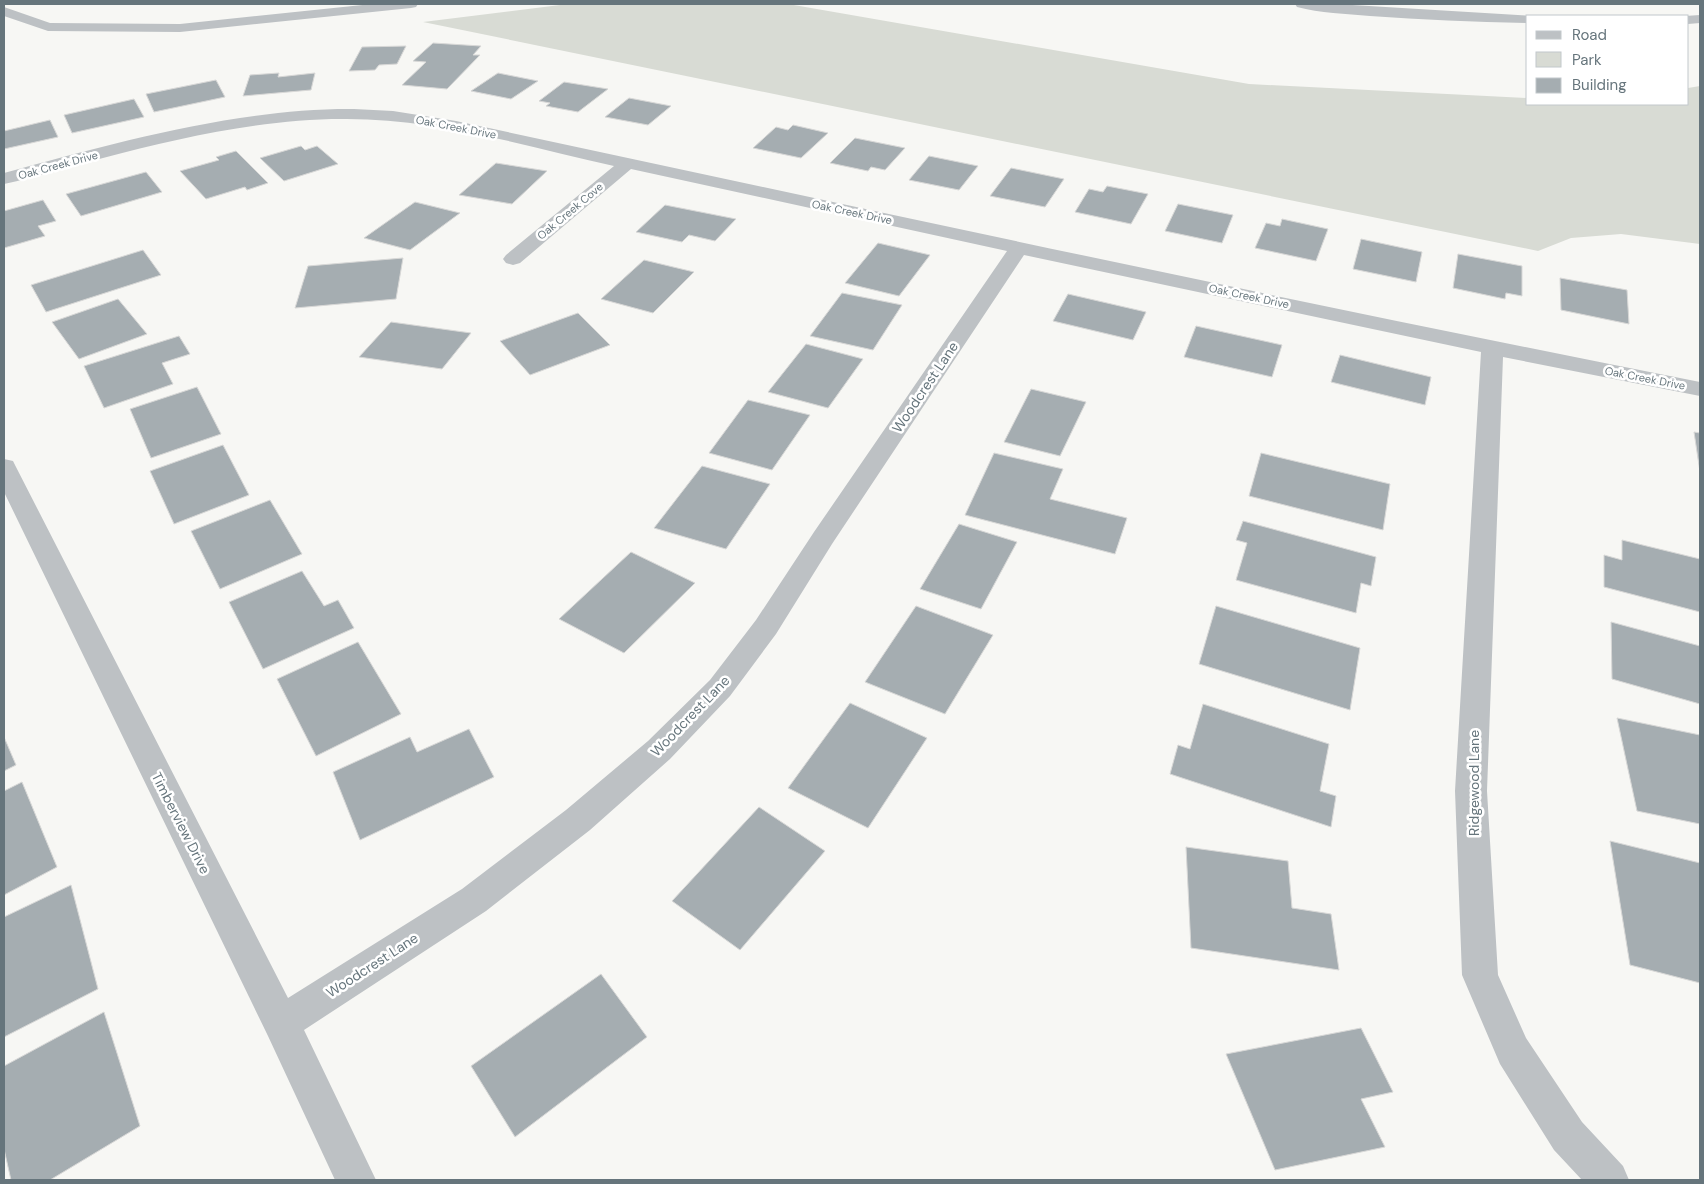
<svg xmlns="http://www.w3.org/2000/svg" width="1704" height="1184" viewBox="0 0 1704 1184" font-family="'DM Sans',sans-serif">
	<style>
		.green { fill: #d8dbd4 }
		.building { fill: #a5adb1; stroke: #d8d8d7 }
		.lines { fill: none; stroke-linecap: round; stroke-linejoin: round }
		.minor { fill: #bdc1c4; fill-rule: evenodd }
		.labels { text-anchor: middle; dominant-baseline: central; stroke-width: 5; stroke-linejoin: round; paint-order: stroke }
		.far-street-label { font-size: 11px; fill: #66757c; stroke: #fff }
		.street-label { font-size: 14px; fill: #66757c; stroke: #fff }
	</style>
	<rect width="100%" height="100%" fill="#f7f7f4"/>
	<!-- green -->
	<polygon class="green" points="568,4 788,4 1249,84 1528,98 1528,104 1688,104 1688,88 1700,86 1700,244 1621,234 1571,238 1538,251 423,22"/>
	<!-- building -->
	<g class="building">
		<polygon points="433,43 481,46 473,55 480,55 447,89 402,85 426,62 413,61"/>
		<polygon points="406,46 397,64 379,65 375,70 349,71 362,47"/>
		<polygon points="279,73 278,77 315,73 311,90 243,96 250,75"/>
		<polygon points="498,73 538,81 511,99 471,91"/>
		<polygon points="216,80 225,97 154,112 146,94"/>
		<polygon points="564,82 608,89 578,112 546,106 550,103 539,101"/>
		<polygon points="629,98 671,106 648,125 605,117"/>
		<polygon points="134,99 144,117 72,133 64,115"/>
		<polygon points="50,120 58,137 4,149 4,131"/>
		<polygon points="793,125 828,133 801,158 753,148 776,127 788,130"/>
		<polygon points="855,138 905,148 885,170 871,167 868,171 830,163"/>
		<polygon points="301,146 305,150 317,146 338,164 284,181 260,158"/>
		<polygon points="236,151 268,183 247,190 245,187 206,199 180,171 219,160 216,157"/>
		<polygon points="929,156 978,166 959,190 909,180"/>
		<polygon points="496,163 547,171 512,204 459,195"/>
		<polygon points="1011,168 1064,179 1045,207 990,196"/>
		<polygon points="146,172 162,192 81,216 66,194"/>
		<polygon points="1107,186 1148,194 1131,224 1075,212 1089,189 1103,192"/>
		<polygon points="43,200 56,221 38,226 45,236 4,248 4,211"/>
		<polygon points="415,202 460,213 410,250 364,238"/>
		<polygon points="1178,204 1233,215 1222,243 1165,231"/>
		<polygon points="665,205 736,219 715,241 689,235 682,242 636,232"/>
		<polygon points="1282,219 1328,229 1316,261 1255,248 1266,223 1280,226"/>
		<polygon points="1361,239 1422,252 1416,282 1353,269"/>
		<polygon points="878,243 930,255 899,296 845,283"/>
		<polygon points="143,250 161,275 46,312 31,285"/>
		<polygon points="1458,254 1522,266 1522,296 1506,293 1505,299 1453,288"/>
		<polygon points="403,258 396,299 295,308 308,266"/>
		<polygon points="644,260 694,272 653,313 601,299"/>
		<polygon points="1560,278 1627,290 1629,324 1561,310"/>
		<polygon points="842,293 902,305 873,350 810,336"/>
		<polygon points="1068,294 1146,312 1133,340 1053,321"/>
		<polygon points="118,299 147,334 79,359 52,322"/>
		<polygon points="578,313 610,345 530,375 500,341"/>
		<polygon points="391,322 471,333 442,369 359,357"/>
		<polygon points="1196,326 1282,345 1272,377 1184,357"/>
		<polygon points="179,336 190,354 162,363 173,384 104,408 84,366"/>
		<polygon points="806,344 863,359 828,408 768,392"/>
		<polygon points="1340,355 1431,377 1425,405 1331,382"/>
		<polygon points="197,387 221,434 151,458 130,409"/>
		<polygon points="1031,389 1086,402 1060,456 1004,442"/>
		<polygon points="748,400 810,415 772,470 709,453"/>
		<polygon points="1694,432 1700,433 1700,472"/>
		<polygon points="223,445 249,495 174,524 150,471"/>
		<polygon points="994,453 1063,469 1050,499 1127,518 1115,554 965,515"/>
		<polygon points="1261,453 1390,484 1383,530 1249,496"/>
		<polygon points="702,466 770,484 726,549 654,528"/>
		<polygon points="270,500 302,554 220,589 191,531"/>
		<polygon points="1243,521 1376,557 1371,586 1361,583 1356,613 1236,580 1247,543 1236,540"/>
		<polygon points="959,524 1017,542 981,609 920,589"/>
		<polygon points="1622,540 1700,559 1700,612 1604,587 1604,555 1622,560"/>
		<polygon points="631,552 695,583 624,653 559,619"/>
		<polygon points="302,571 324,606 338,600 354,628 263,669 229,602"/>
		<polygon points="916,606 993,635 945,714 865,682"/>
		<polygon points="1216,606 1360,648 1350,710 1199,664"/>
		<polygon points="1611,622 1700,646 1700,704 1612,679"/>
		<polygon points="358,642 401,714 316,756 277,679"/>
		<polygon points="850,703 927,738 868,828 788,788"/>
		<polygon points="1203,704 1329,744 1320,791 1336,796 1331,827 1170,774 1178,745 1190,749"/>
		<polygon points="1617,718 1700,735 1700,824 1637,811"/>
		<polygon points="469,729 494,777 360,840 333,772 410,737 417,752"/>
		<polygon points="4,737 16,765 4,771"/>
		<polygon points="22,782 57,867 4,895 4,791"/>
		<polygon points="759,807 825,851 740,950 672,901"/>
		<polygon points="1610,841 1700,863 1700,983 1630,965"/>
		<polygon points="1186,847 1288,861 1292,908 1331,914 1339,970 1191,948"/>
		<polygon points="71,885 98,989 4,1037 4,917"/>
		<polygon points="601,974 647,1037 515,1137 471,1066"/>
		<polygon points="104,1012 140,1126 50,1180 11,1180 4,1149 4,1066"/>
		<polygon points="1361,1028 1393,1092 1361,1099 1385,1147 1275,1170 1226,1054"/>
	</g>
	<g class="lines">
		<!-- minor -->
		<g class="minor">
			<polygon points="372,4 418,4 416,7 411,8 180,32 48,31 4,16 4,7 50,23 180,24"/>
			<path d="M 1295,4 L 1336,4 L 1533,16 L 1528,16 L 1528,23 C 1475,22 1422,20 1370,16 C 1346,14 1320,13 1297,7 Z"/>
			<polygon points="1700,15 1700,23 1688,24 1688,16 1685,16"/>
			<path d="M 354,109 L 393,111 L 456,121 C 870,210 1284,300 1700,382 L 1700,396 L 1503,357 L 1487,791 L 1498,975 L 1526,1038 L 1582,1122 L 1623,1166 L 1629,1180 L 1582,1180 L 1554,1150 L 1500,1064 L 1462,975 L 1455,791 L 1481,352 L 1024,255 L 832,544 L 776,634 L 730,696 L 670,759 L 590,830 L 486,911 L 304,1030 L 376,1180 L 335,1180 L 268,1036 L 4,492 L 4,459 L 13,461 L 16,467 L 288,998 L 462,889 L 566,810 L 648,741 L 710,680 L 756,620 L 814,532 L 1007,251 L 631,169 L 520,263 L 513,265 L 506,263 L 503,259 L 506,255 L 614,166 C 525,146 434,118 342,119 C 264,119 178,138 103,158 C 70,166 37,177 4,184 L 4,173 C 114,143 239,108 354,109 Z"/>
		</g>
	</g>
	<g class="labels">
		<!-- far-street labels -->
		<g class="far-street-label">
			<text transform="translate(456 127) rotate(11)">Oak Creek Drive</text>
			<text transform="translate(58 165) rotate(-15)">Oak Creek Drive</text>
			<text transform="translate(570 211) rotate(-40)">Oak Creek Cove</text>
			<text transform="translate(852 212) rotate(12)">Oak Creek Drive</text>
			<text transform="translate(1249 296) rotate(12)">Oak Creek Drive</text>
			<text transform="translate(1645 378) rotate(11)">Oak Creek Drive</text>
		</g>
		<!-- street labels -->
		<g class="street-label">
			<text transform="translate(925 387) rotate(-56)">Woodcrest Lane</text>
			<text transform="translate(690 716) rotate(-46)">Woodcrest Lane</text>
			<text transform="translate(1474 783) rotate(-90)">Ridgewood Lane</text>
			<text transform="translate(181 823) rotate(63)">Timberview Drive</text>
			<text transform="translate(372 965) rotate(-33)">Woodcrest Lane</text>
		</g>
	</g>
	<!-- border -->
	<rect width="1704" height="1184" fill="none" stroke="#66757c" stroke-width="10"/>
	<!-- legend -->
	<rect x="1526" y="15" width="162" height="90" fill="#ffffff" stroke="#c2c8cb"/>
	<rect x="1536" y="31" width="25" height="8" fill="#bdc1c4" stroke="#c2c8cb"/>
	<text x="1572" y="40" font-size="15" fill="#66757c">Road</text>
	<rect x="1536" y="52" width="25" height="15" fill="#d8dbd4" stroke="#c2c8cb"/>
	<text x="1572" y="65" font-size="15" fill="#66757c">Park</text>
	<rect x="1536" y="78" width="25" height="15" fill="#a5adb1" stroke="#c2c8cb"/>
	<text x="1572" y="90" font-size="15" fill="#66757c">Building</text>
</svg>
